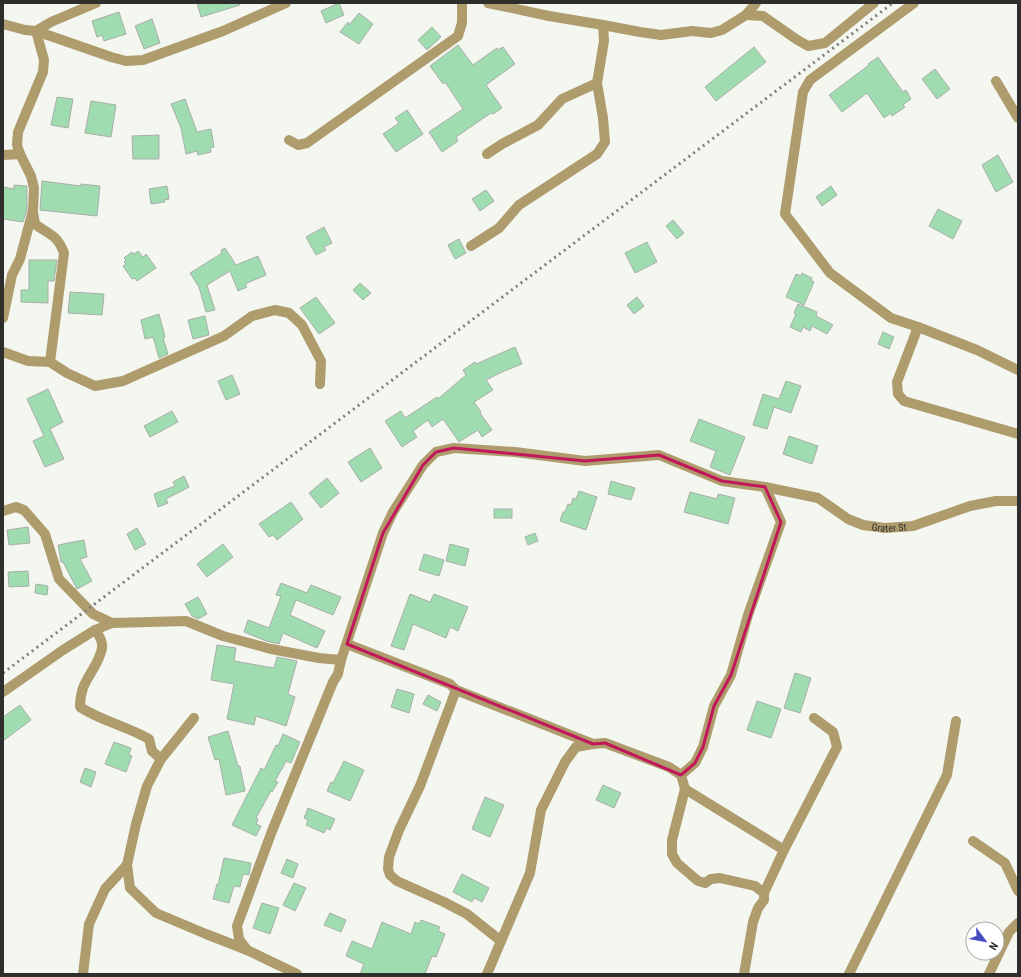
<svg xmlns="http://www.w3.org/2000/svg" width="1021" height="977" viewBox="0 0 1021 977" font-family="'Roboto Condensed',sans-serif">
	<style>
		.building { fill: #9fdcaf; stroke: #a9aeaa }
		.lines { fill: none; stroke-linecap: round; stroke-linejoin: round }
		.minor { stroke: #ae9c6d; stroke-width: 10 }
		.rail { stroke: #7f807c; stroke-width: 3; stroke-dasharray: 2 4; stroke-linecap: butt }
		.marked { fill: none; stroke: #c2185b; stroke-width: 3; stroke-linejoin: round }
		.labels { text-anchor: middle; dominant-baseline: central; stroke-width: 4; stroke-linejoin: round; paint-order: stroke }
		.street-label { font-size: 10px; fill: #2e2e2c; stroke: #fff }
	</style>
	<rect width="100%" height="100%" fill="#f4f6f0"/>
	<!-- building -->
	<g class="building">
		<polygon points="197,3 239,3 240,5 201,17"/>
		<polygon points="339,3 344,15 326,23 321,11"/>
		<polygon points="119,12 126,34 104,41 102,35 97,37 92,21"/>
		<polygon points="359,13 373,24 359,44 340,32 348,22 349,25"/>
		<polygon points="152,19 160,43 144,49 135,26"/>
		<polygon points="432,27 441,37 427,50 418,40"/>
		<polygon points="458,45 473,65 497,48 498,50 503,47 515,64 486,85 502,108 493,114 491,113 456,137 458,141 442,152 429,132 463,109 445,82 443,84 430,66"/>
		<polygon points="754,47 766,62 716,101 705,87"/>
		<polygon points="878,57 903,92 906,90 911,99 903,105 905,107 892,116 891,113 884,118 867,93 842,112 829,95 869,65 868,64"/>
		<polygon points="935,69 950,89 937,99 922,79"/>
		<polygon points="57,97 73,99 68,128 51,125"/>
		<polygon points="185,99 197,132 211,129 214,147 210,148 211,152 198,155 197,151 186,154 181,128 171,104"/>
		<polygon points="91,101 116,105 111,137 85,133"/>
		<polygon points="407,110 423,134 396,152 383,134 399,123 395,118"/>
		<polygon points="159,135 159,159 133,159 132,136"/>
		<polygon points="998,155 1013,182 996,192 982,165"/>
		<polygon points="42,181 81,186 81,184 100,186 97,216 40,210"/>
		<polygon points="14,185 27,186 27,209 23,222 3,219 3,187 14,189"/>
		<polygon points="167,186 169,199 164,200 165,202 151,204 149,189"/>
		<polygon points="831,186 837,195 822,206 816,197"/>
		<polygon points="486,190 494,201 480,211 472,199"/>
		<polygon points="938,209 962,221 953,239 929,226"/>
		<polygon points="673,220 684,233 677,239 666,226"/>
		<polygon points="324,227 332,243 324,247 326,250 316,255 306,237"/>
		<polygon points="459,239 466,253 455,259 448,245"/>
		<polygon points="647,242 657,262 635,273 625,253"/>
		<polygon points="225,248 236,265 258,256 266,275 245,284 247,287 238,291 230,271 207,285 215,310 206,312 199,287 190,273 222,253 221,250"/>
		<polygon points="138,251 143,257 146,254 156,268 137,281 135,278 132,279 123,266 126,264 124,262 126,260 124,258 132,252 134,254"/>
		<polygon points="29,260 57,260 54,281 48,281 48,303 21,302 21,290 29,290"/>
		<polygon points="802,273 812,278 811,280 814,282 804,305 786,297 796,274 801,276"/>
		<polygon points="360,283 371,293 363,300 353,290"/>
		<polygon points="70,292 104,294 102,315 68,313"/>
		<polygon points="316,297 335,323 319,334 300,308"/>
		<polygon points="637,297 644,306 634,314 627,305"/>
		<polygon points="798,304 817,312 816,316 833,325 827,334 812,326 810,331 803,327 801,332 790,327 796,314 794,313"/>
		<polygon points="159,314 165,337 163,338 168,354 159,358 153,337 145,339 141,320"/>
		<polygon points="205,316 209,335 193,339 188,320"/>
		<polygon points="883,332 894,337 889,349 878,344"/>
		<polygon points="515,347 522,364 502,372 486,380 493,390 474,402 481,412 480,413 492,430 482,437 478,430 459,442 443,419 432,427 428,420 413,431 417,437 402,447 385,421 401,411 405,418 437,397 438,399 466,375 463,370 475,362 476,364"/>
		<polygon points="232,375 240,394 226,400 218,381"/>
		<polygon points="786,381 801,386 791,413 774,407 767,429 753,425 763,394 779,399"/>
		<polygon points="48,389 63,422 50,429 64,459 45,467 33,441 44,436 27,399"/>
		<polygon points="172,411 178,422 150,437 144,426"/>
		<polygon points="699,419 745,437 730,475 710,467 716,451 690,441"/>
		<polygon points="789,436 818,446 812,464 783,454"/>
		<polygon points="370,448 382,468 361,482 348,462"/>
		<polygon points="184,476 189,487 166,499 168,503 158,507 154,494 175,486 173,482"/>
		<polygon points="327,478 339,493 321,508 309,493"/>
		<polygon points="611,481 635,488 631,500 608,494"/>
		<polygon points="579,491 597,497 586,530 560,521 563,512 565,512 568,504 571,505 573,498 576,499"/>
		<polygon points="690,492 717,499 718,494 735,498 728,524 684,512"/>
		<polygon points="291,502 303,519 277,540 273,535 269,537 259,524"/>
		<rect x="494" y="509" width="18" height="9"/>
		<polygon points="28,527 30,543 9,545 7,530"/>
		<polygon points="137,528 146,544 135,550 127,534"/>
		<polygon points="535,533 538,541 528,545 525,537"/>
		<polygon points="84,540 87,557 80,559 92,581 77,589 63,562 61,562 58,545"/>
		<polygon points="223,544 233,557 207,577 197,564"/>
		<polygon points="450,544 469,549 465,566 446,561"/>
		<polygon points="424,554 444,560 439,576 419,570"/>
		<polygon points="28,571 29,586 9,587 8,572"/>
		<polygon points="281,583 307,593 311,585 341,597 333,615 296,600 290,615 325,631 317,648 283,633 279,644 266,641 244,632 248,620 269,628 281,596 276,595"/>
		<polygon points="36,584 48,586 47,595 35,593"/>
		<polygon points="410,594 430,602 434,594 468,607 458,631 450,627 446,638 413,624 404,650 391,646"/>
		<polygon points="198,597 207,614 198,619 192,616 185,604"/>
		<polygon points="217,645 236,648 234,661 274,668 277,657 297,661 288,694 295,697 286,726 256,716 254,725 227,719 234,684 211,680"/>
		<polygon points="795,673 811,678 800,713 784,708"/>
		<polygon points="397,689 414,694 409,713 391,707"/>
		<polygon points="428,695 441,702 437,711 423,704"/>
		<polygon points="757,701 781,709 771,738 747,730"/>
		<polygon points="20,705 31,720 3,741 3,717"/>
		<polygon points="228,731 238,766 240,766 245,791 226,795 219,759 215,760 208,737"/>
		<polygon points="283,734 300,742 291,763 286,761 284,765 275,781 278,782 272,792 271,791 256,818 258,819 256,824 261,826 256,836 232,825 261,768 264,770 276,745 278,746"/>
		<polygon points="114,742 131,748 129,755 132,756 126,772 105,764"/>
		<polygon points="344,761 364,770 350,801 327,791 331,782 333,783"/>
		<polygon points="85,768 96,772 91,787 80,782"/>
		<polygon points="603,785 621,793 614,808 596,800"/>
		<polygon points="485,797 504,805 490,837 472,829"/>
		<polygon points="308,808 335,819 330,830 326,828 324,833 306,825 308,820 304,818"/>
		<polygon points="224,858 251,863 249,875 243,874 240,887 234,886 229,903 213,899 217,884 218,885"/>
		<polygon points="287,859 298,864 293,878 281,873"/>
		<polygon points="462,874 489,888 482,902 474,898 472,902 453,892"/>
		<polygon points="294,883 306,888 295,911 283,905"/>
		<polygon points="262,903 279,908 270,934 253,928"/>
		<polygon points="330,913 346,920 341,932 324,925"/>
		<polygon points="421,920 440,927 438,931 445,934 436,957 432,956 425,974 360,974 364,964 346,956 352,941 372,949 382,922 411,934 415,922 419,924"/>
	</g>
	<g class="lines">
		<!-- minor -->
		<g class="minor">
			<polyline points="914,3 810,80 803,92 785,214 830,273 891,318 918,327 977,350 1018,370"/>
			<polyline points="746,15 763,16 796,39 808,46 825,43 874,3"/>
			<polyline points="3,24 25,30 36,31 51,22 96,3"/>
			<polyline points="603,25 640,32 661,35 692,31 711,33 722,30 746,15 756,3"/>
			<polyline points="36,31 111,57 126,61 143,60 223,31 286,3"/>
			<polyline points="996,81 1018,118"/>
			<polyline points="289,140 298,145 307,143 458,36 462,23 462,3"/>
			<polyline points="487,154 502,144 538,125 562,99 597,83"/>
			<polyline points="3,155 20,154"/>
			<path d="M 33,212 L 35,224 C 49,235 57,234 64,253 L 50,362"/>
			<polyline points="471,246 499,228 519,205 597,154 605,142 603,118 597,83 604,41 603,25 549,16 488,3"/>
			<polyline points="3,318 12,275 20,259 33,210 34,188 31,176 20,154 17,145 18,132 43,72 44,60 36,31"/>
			<polyline points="918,327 897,382 898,394 904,401 1018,434"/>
			<polyline points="3,352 28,361 50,362 67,373 95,386 123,381 224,336 252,316 275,310 289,313 302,325 321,361 320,384"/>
			<polyline points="3,511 16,507 24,510 45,534 59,579 93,614 112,623"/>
			<path d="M 95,630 C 99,635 103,641 102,648 C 100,662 88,675 83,688 C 81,694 80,700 80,707 C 101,721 127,726 149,739 L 152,751 L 161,759"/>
			<polyline points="347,644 450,684 456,690 420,786 399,830 389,857 388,869 390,875 397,881 444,902 467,914 501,941"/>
			<polyline points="456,690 593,744"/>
			<polyline points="3,692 63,650 95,630 112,623 186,621 223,636 271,649 319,658 341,660"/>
			<polyline points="194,718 161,759 147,786 136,824 127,865 130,888 156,913 206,934 247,950 297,974"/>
			<polyline points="681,775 695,763 703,747 714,706 731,675 748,615 781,522 765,487"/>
			<polyline points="685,789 784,850"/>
			<polyline points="973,841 1005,863 1018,891"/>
			<polyline points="764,893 784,850 837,747 833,732 814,718"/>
			<path id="s1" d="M 247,950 L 239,939 L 237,926 L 272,831 L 333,682 L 338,674 L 341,660 L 383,533 L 393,512 L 423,465 L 436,452 L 454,448 L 515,452 L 585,461 L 659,455 L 722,481 L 765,487 L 818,498 L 848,519 L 863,525 L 885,528 L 913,526 L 970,506 L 996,501 L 1018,501"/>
			<polyline points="83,974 89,924 105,889 127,865"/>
			<polyline points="487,974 530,873 541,810 565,762 576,747 593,744 605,743 669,767 681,775 685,789 672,840 672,854 677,863 698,881 705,883 711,879 720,878 755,886 764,893 764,900 758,908 753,922 744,974"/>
			<polyline points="849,974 947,775 956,721"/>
			<polyline points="989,974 1009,932 1018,923"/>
		</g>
		<!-- rail -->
		<polyline class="rail" points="3,673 893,3"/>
	</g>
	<!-- marked area -->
	<path class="marked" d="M 454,448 L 585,461 L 659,455 L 722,481 L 765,487 L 781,522 L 731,675 L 714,706 L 703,747 L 695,763 L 681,775 L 605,743 L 593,744 L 347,644 L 383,533 L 423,465 L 436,452 Z"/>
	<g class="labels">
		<!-- street labels -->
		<g class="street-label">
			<text stroke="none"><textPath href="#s1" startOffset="1013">Grater St</textPath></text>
		</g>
	</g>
	<!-- border -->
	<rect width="1021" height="977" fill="none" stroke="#2e2e2c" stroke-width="8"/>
	<!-- north arrow -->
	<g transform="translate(985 941) rotate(122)"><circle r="19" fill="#ffffff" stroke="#ababab"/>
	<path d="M0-3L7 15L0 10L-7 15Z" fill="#494cc1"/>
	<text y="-6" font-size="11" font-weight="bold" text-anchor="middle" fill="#2e2e2c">N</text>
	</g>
</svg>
